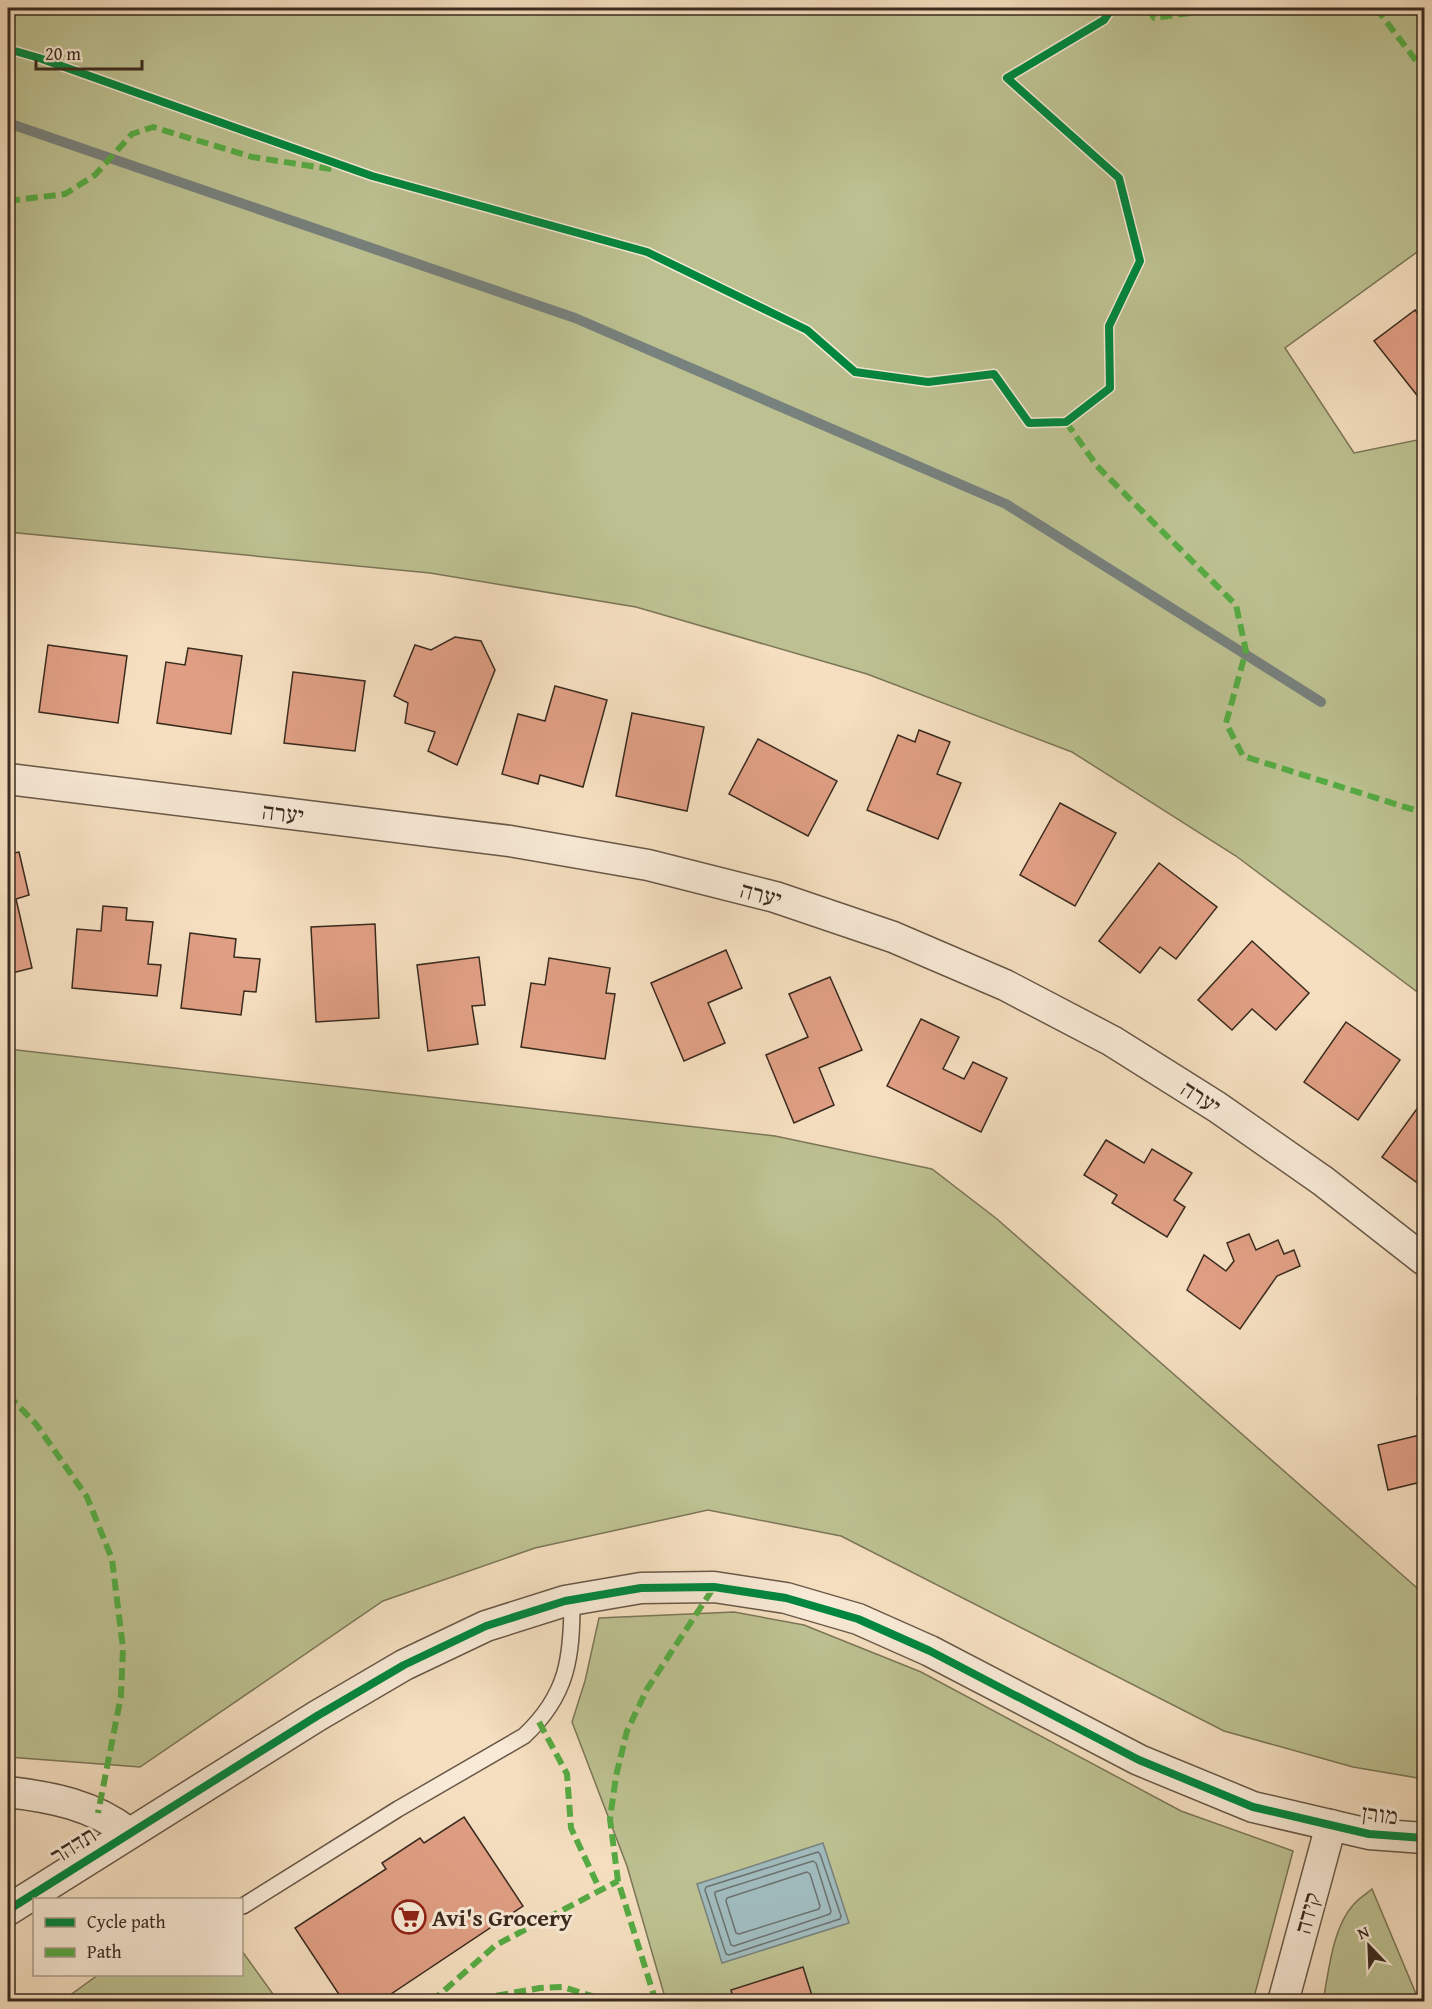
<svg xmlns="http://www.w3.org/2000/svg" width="1432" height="2009" viewBox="0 0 1432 2009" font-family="'Gentium Book Plus','Frank Ruhl Libre',serif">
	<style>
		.green { fill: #bdc191; stroke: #7c7658; stroke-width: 1.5 }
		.water { fill: #a0babc; stroke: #77817d; stroke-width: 1.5 }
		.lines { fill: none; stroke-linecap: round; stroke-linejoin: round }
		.shore { stroke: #6d726e; stroke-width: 1.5 }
		.stream { stroke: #77817d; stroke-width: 10 }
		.building { fill: #e09f84; stroke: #3a2b1f; stroke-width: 1.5 }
		.lane-casing { stroke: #695847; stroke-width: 18 }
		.street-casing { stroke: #695847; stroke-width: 33 }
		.lane { stroke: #f8ead6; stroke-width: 15 }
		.street { stroke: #f8ead6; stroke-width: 30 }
		.quiet { stroke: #55ab43; stroke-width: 6; stroke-dasharray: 12 6; stroke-linecap: butt }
		.cycleway-casing { stroke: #f8ead6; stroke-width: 11 }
		.cycleway { stroke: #00873e; stroke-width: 8 }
		.labels { text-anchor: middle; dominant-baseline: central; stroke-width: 6; stroke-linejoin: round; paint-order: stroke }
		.street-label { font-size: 24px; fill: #3a2b1f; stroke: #f8ead6 }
		.poi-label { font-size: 24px; font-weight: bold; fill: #3a2b1f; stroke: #f8ead6; text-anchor: start }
	</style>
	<rect width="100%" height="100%" fill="#f5dfc0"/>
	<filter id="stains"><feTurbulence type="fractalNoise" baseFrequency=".00333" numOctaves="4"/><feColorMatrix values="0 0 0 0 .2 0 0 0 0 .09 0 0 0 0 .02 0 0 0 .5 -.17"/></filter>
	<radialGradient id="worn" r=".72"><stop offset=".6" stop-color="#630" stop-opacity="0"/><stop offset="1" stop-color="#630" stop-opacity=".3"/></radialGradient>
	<!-- green -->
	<g class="green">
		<polygon points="8,8 1424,8 1424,247 1285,348 1354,453 1417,440 1424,458 1424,997 1236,856 1072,752 867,674 636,607 430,573 8,532"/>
		<polygon points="8,1049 775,1136 932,1169 997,1219 1424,1594 1424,1779 1353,1767 1224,1731 841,1536 708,1510 535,1548 383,1601 140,1767 8,1757"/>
		<polygon points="734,1612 804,1625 921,1672 1181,1811 1293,1851 1253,2001 666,2001 627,1866 572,1722 585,1681 599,1618"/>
		<path d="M 1372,1889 L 1419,2001 L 1323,2001 C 1329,1971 1332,1928 1354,1904 C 1359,1898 1366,1894 1372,1889 Z"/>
		<polygon points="242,1951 278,2001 62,2001 98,1975 242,1974"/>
	</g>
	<!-- water -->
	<polygon class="water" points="823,1843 849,1923 722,1963 697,1884"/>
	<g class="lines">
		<!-- shore -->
		<g class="shore">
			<polygon points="818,1852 820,1854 841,1916 840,1919 729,1955 726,1954 705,1890 706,1887"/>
			<polygon points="813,1861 816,1863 831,1911 830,1914 734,1946 731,1945 715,1895 715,1892"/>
			<polygon points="807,1872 810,1874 820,1906 819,1909 739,1934 736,1933 726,1901 727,1898"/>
		</g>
		<!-- stream -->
		<polyline class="stream" points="8,123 575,318 1006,504 1321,702"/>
	</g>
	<!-- building -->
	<g class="building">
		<polygon points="1415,310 1424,322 1424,395 1420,399 1374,341"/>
		<polygon points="455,637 481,641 495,670 457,765 428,751 435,732 405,723 408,703 394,696 415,645 431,650"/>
		<polygon points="48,645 127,656 118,723 39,712"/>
		<polygon points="188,648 242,656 231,734 157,723 166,662 185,665"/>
		<polygon points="293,672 365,681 355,751 284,743"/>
		<polygon points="555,686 607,700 583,787 540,775 538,784 502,774 518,714 545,721"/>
		<polygon points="632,713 704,727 687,811 616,796"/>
		<polygon points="919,730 950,742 937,774 961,783 938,839 867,810 898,735 915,742"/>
		<polygon points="758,739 837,781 808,836 729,794"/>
		<polygon points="1060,803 1116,833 1075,906 1020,875"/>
		<polygon points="19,852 29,895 16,899 32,968 8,974 8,854"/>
		<polygon points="1159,863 1217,907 1176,959 1160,947 1140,973 1099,941"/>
		<polygon points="103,906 127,908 126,920 153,922 148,964 161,965 157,996 72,988 77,929 101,931"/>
		<polygon points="375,924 379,1018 316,1022 311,927"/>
		<polygon points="190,933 236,939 234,957 260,959 256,992 244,991 241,1015 181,1008"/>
		<polygon points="1252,941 1309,993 1276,1030 1252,1009 1232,1030 1198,1000"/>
		<polygon points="726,950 742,988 708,1003 725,1043 684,1061 651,983"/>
		<polygon points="479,957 485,1005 472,1006 478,1044 428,1051 417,965"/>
		<polygon points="549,958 610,968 606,993 615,994 605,1059 521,1047 531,983 545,985"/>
		<polygon points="830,977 862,1050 819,1068 834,1105 794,1123 766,1055 808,1037 789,994"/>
		<polygon points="921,1019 959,1037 943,1069 964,1079 973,1062 1007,1078 981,1132 887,1086"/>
		<polygon points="1346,1022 1400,1060 1358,1120 1304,1082"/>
		<polygon points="1424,1099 1424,1184 1423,1187 1382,1157"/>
		<polygon points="1106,1140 1144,1163 1152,1149 1192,1173 1174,1200 1185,1207 1167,1237 1112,1203 1117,1195 1084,1175"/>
		<polygon points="1249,1234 1256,1250 1278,1240 1284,1254 1294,1250 1300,1266 1277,1276 1240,1329 1187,1290 1204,1255 1226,1271 1234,1261 1227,1243"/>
		<polygon points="1424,1396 1424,1434 1417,1398"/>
		<polygon points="1424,1434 1424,1499 1421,1500 1417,1483 1388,1490 1378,1445"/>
		<polygon points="464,1817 523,1906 379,2002 344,2002 295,1928 386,1869 382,1863 420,1838 424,1843"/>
		<polygon points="1422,1933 1424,1933 1424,1979"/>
		<polygon points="803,1967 814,2002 734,2002 731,1990"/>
	</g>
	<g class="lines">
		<defs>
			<path id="lane" d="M 243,1906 L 398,1809 L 524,1736 C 568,1695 572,1657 572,1600"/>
			<g id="street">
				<polyline points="8,779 510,841 648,865 775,897 893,937 1005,985 1112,1041 1217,1107 1323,1181 1424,1260"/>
				<path d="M 8,1792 C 52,1797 93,1805 129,1833"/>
				<polyline points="8,1910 317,1716 404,1665 486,1626 565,1601 641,1588 714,1587 786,1598 858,1619 930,1651 1139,1760 1253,1807 1369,1834 1424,1838"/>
				<polyline points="1283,2002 1331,1825"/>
			</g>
		</defs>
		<!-- lane casing -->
		<use href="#lane" class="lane-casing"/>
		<!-- street casing -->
		<use href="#street" class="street-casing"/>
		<!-- lane -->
		<use href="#lane" class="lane"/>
		<!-- street -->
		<use href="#street" class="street"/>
		<!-- quiet -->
		<g class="quiet">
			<polyline points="1148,8 1154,18 1226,8"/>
			<polyline points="1376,8 1424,71"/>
			<polyline points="8,201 65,194 95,175 132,134 153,127 252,157 337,170"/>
			<polyline points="1066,422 1097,466 1236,605 1246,651 1226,723 1243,756 1424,813"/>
			<polyline points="8,1395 36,1424 87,1497 112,1559 123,1648 121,1696 98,1813"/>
			<polyline points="539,1722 567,1774 571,1828 600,1890"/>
			<polyline points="431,2002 496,1945 618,1881"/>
			<polyline points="461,2002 540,1988 563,1987 611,2002"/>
			<polyline points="656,2002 618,1881 610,1819 616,1776 627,1731 647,1689 714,1587"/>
		</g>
		<defs>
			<g id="cycleway">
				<polyline points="8,49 39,58 372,176 647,252 807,330 855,372 928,382 994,374 1029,423 1066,422 1110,388 1109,326 1140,261 1119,178 1007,78 1104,20 1112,8"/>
				<polyline points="8,1910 317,1716 404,1665 486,1626 565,1601 641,1588 714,1587 786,1598 858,1619 930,1651 1139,1760 1253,1807 1369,1834 1424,1838"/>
			</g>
		</defs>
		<!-- cycleway casing -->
		<use href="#cycleway" class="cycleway-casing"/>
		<!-- cycleway -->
		<use href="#cycleway" class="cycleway"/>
	</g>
	<!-- icons -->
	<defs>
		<symbol id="supermarket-ring" viewBox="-11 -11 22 22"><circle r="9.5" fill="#f8ead6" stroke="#8f2418" stroke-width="1.5"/><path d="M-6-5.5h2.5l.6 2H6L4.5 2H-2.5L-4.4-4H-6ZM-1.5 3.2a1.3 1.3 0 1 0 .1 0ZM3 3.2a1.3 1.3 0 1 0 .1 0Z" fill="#8f2418"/></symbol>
	</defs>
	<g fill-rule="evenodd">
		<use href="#supermarket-ring" x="390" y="1898" width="38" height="38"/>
	</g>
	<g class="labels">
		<!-- street labels -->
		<g class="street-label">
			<text transform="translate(283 813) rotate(7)">יערה</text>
			<text transform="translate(761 894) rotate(15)">יערה</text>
			<text transform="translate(1201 1097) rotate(33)">יערה</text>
			<text transform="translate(1380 1814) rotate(7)">מורן</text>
			<text transform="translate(73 1845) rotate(-32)">תדהר</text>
			<text transform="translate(1307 1913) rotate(-75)">קידה</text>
		</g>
		<!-- poi labels -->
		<g class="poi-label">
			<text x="432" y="1917">Avi's Grocery</text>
		</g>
	</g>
	<!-- margin -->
	<rect width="1432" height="2009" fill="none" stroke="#f5dfc0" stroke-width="30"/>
	<rect x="9" y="9" width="1414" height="1991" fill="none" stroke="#3a2b1f" stroke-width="3"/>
	<rect x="15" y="15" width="1402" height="1979" fill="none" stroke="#3a2b1f" stroke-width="1.5"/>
	<!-- legend -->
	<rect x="33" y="1898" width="210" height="78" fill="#f8ead6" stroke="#ac9e8d" stroke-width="1.5"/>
	<rect x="45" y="1918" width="30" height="9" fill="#00873e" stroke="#ac9e8d" stroke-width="1.5"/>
	<text x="87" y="1928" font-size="18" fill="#3a2b1f">Cycle path</text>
	<rect x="45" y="1948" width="30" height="9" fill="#55ab43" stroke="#ac9e8d" stroke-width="1.5"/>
	<text x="87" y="1958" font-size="18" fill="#3a2b1f">Path</text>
	<!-- north arrow -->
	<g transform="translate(1369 1946) rotate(337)" stroke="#f8ead6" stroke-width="4.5" paint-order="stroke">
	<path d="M0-4.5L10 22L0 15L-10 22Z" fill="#3a2b1f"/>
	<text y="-9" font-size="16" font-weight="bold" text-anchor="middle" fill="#3a2b1f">N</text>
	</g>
	<!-- scale -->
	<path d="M36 60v9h106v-9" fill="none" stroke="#3a2b1f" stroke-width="3"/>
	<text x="45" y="60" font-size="18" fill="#3a2b1f" stroke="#f8ead6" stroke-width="4.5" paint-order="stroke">20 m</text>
	<rect width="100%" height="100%" filter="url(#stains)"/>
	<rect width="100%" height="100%" fill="url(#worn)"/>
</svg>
